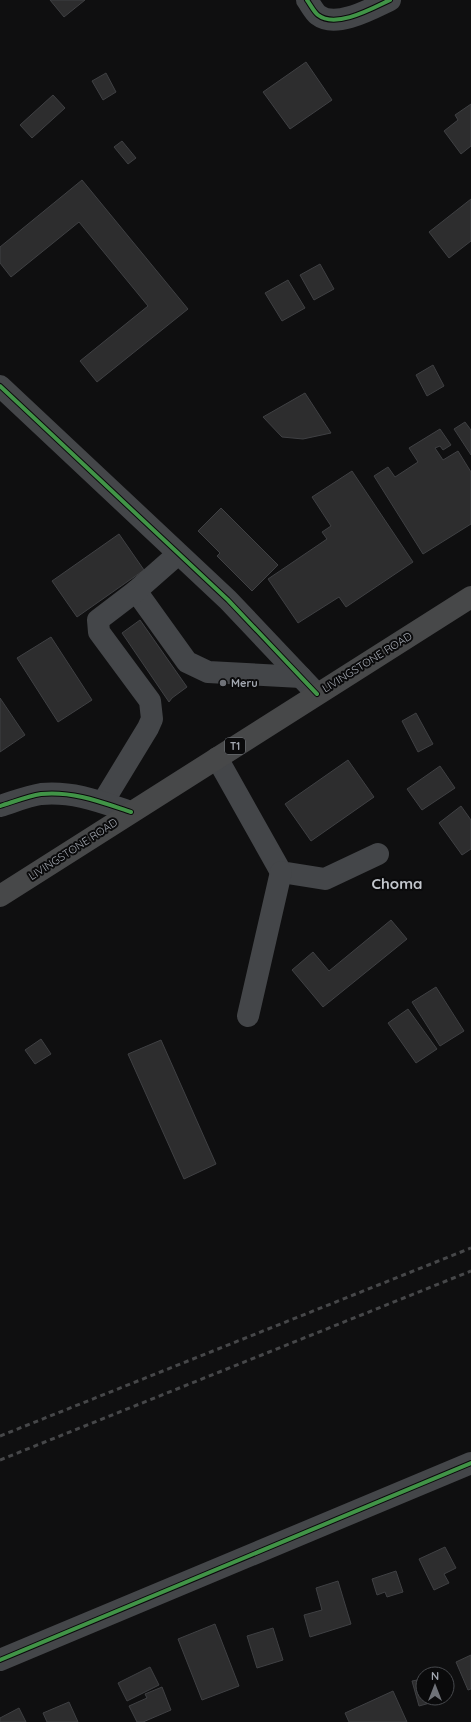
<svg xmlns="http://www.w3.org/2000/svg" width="471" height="1722" viewBox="0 0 471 1722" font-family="Quicksand,sans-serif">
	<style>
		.building { fill: #2d2d2e; stroke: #3f4043 }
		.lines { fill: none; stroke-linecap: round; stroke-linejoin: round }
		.minor { stroke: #444649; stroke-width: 22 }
		.highway { stroke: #474849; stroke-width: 22 }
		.rail { stroke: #464749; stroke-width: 3; stroke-dasharray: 5 4; stroke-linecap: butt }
		.cycleway-casing { stroke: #0a0a0b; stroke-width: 6 }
		.cycleway { stroke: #419447; stroke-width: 4 }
		.poi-dot { fill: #6f7278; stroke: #0a0a0b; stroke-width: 1.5 }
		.labels { text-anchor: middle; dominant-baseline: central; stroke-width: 4; stroke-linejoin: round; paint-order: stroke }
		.shield { fill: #0a0a0b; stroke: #74787e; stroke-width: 1 }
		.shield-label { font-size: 10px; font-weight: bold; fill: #a2a7b0 }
		.street-label { font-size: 11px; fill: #a2a7b0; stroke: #0a0a0b }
		.poi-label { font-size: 11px; font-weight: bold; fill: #a2a7b0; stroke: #0a0a0b; text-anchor: start }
		.district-label { font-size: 15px; font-weight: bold; fill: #c2c6cc; stroke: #0a0a0b }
	</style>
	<rect width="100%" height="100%" fill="#0f0f10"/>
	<!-- building -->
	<g class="building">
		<polygon points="50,0 85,0 64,17"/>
		<polygon points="306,62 332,100 290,129 263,92"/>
		<polygon points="106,73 116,92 103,100 92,81"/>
		<polygon points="53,95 65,108 32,138 20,125"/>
		<polygon points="471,104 471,146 461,154 444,131 458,120 455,115"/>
		<polygon points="122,141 136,158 128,164 114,147"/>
		<polygon points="82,180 188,309 97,382 80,361 148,306 79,222 11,277 0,263 0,247"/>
		<polygon points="471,199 471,241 449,258 429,232"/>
		<polygon points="320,264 334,289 314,300 300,275"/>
		<polygon points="288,280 305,308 282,321 265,293"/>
		<polygon points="433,365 444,386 427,396 416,375"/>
		<polygon points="305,393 331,433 303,439 282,437 263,417"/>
		<polygon points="465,422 471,430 471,455 454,429"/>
		<polygon points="440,429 451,445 443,450 440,446 435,448 443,460 458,451 471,472 471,524 423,554 374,476 388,467 395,477 418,462 409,448"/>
		<polygon points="352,471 413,562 346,607 339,597 298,623 268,579 327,539 322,532 331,526 312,497"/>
		<polygon points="221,508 278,565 252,591 217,556 220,553 198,531"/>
		<polygon points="119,534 144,570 77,617 52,581"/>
		<polygon points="140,620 187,687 172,698 169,702 122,633"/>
		<polygon points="51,637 92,700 58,722 17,658"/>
		<polygon points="0,698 25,735 0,752"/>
		<polygon points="416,713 433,744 418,752 402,721"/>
		<polygon points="348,760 374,797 311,841 285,804"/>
		<polygon points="440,766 455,788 422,810 407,789"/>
		<polygon points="461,806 471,820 471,849 462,855 439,823"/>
		<polygon points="391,920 407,939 323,1007 292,970 313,952 329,971"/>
		<polygon points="436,987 464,1031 440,1046 412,1002"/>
		<polygon points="408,1009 437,1049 416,1063 388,1023"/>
		<polygon points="41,1039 51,1054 35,1064 25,1050"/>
		<polygon points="161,1040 216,1164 184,1179 128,1054"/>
		<polygon points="445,1547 456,1568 444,1574 449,1583 434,1590 419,1559"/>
		<polygon points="396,1571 403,1592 387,1597 385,1592 377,1595 372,1579"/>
		<polygon points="338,1581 351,1624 310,1637 304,1615 322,1610 316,1588"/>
		<polygon points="215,1624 239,1686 202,1700 178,1639"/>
		<polygon points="273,1628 283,1660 257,1668 247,1636"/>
		<polygon points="471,1655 471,1689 468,1690 456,1662"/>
		<polygon points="150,1667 159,1685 127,1701 118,1683"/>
		<polygon points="423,1679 423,1698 447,1698 447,1695 448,1698 419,1706 412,1681"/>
		<polygon points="162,1687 171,1710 143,1722 137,1722 129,1706 147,1698 145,1694"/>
		<polygon points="393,1691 407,1722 349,1722 345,1713"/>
		<polygon points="69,1702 78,1722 47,1722 43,1713"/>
		<polygon points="19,1708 26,1722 0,1722 0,1718"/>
	</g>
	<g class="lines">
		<!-- minor -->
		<g class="minor">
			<path d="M 307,0 C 310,4 314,12 318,15 C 336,29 373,8 390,0"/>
			<polyline points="0,386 228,600 317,694"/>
			<polyline points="136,591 187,662 208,672 301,677"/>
			<polyline points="217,758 281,872 325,879 378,854"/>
			<polyline points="103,802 148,728 152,719 150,701 99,632 98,620 136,591 178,554"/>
			<path d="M 0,806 C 13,802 28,796 41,794 C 74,791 101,802 131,812"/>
			<polyline points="248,1016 281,872"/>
			<polyline points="0,1660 471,1463"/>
		</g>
		<!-- highway -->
		<polyline class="highway" points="0,896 471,597"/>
		<!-- rail -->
		<g class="rail">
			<polyline points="0,1436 471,1248"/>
			<polyline points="0,1460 471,1271"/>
		</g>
		<defs>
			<g id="cycleway">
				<path d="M 307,0 C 310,4 314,12 318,15 C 336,29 373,8 390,0"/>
				<polyline points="0,386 228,600 317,694"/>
				<path d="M 0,806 C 13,802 28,796 41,794 C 74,791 101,802 131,812"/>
				<polyline points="0,1660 471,1463"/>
			</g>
		</defs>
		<!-- cycleway casing -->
		<use href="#cycleway" class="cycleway-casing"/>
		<!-- cycleway -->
		<use href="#cycleway" class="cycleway"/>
	</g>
	<!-- markers -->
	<circle class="poi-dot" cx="223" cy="683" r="4"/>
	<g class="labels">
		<!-- shield labels -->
		<rect class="shield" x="225" y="738" width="20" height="16" rx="3"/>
		<g class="shield-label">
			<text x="235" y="746">T1</text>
		</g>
		<!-- street labels -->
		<g class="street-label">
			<text transform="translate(367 662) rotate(-32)">LIVINGSTONE ROAD</text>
			<text transform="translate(73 849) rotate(-33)">LIVINGSTONE ROAD</text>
		</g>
		<!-- poi labels -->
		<g class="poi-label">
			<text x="231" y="683">Meru</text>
		</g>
		<!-- district labels -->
		<g class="district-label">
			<text x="397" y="883">Choma</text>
		</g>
	</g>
	<!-- north arrow -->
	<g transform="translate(435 1686)"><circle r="19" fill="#0a0a0b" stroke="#47494d"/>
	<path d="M0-3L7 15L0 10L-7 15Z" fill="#6f7278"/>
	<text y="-6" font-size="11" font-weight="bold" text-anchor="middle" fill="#a2a7b0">N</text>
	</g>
</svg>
